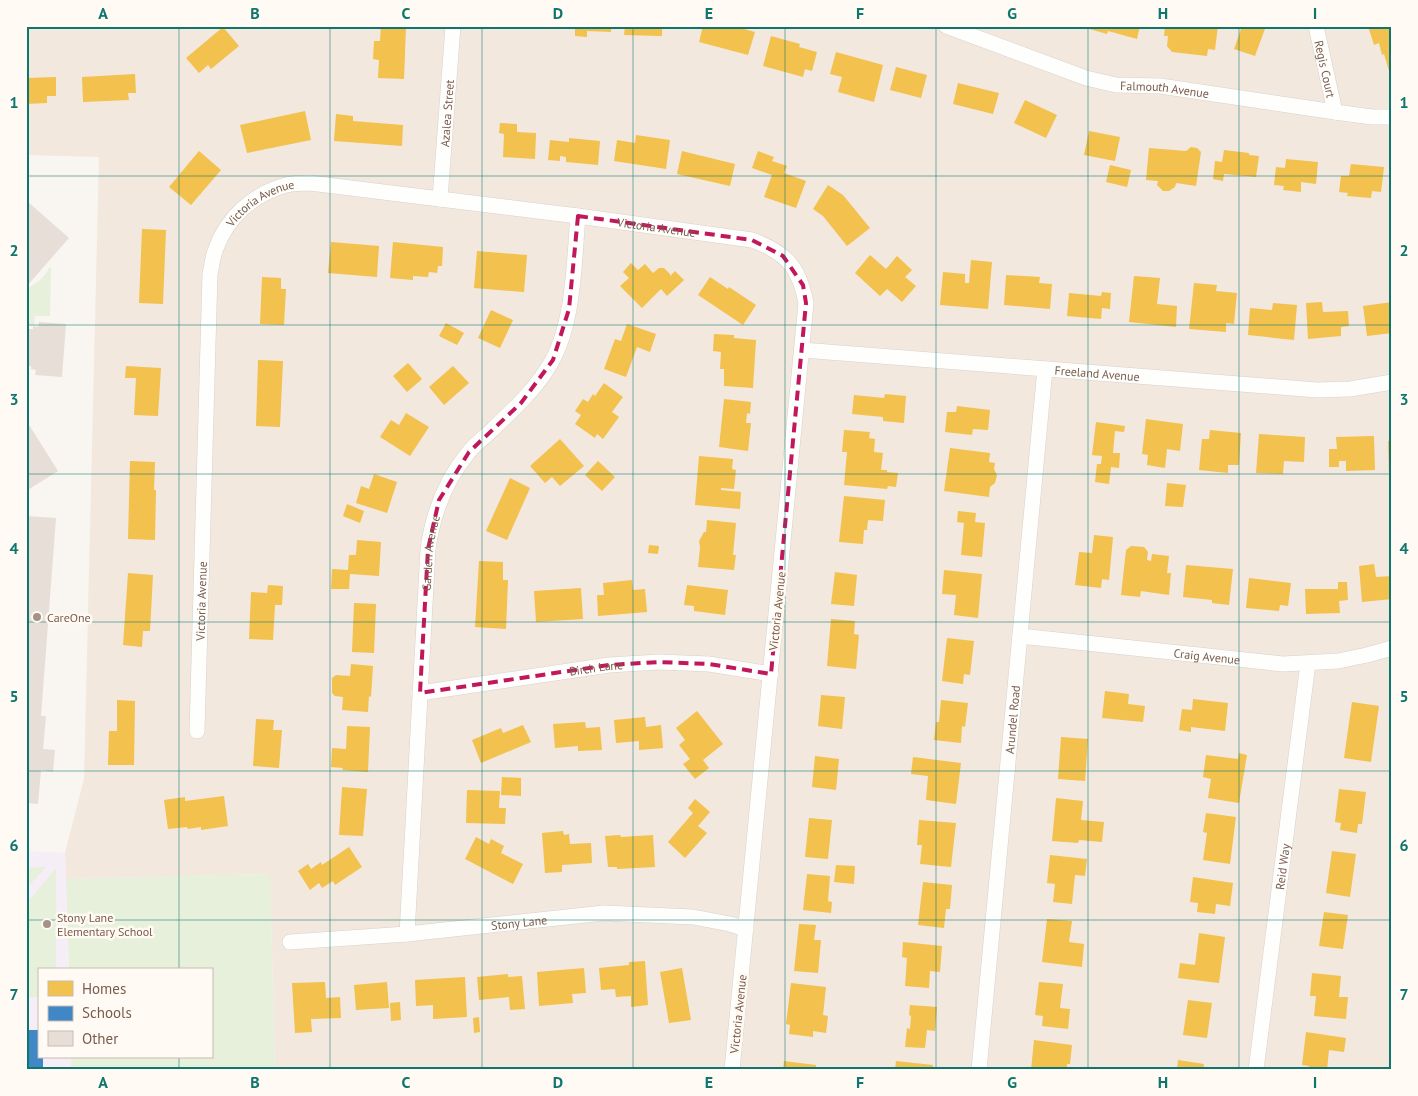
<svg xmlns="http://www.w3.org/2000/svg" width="1418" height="1096" viewBox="0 0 1418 1096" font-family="'PT Sans',sans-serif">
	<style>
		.residential { fill: #f2e8de }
		.education { fill: #f6eef6 }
		.green { fill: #e7f0db }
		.homes { fill: #f2c14e }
		.schools { fill: #3f88c5 }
		.building { fill: #e6ded7 }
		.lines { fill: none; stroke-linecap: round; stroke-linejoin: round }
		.minor-casing { stroke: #d7d1cb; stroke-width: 16 }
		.minor { stroke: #fefefd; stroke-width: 15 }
		.marked { fill: none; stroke: #c2185b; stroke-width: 4; stroke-dasharray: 10 6; stroke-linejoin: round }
		.grid { fill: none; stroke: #0f766e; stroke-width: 1; stroke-opacity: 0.55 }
		.poi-dot { fill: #a69286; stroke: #fffaf3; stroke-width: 2 }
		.labels { text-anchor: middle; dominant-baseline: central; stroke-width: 5; stroke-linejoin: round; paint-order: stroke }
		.street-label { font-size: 12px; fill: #7a5c4d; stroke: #fffaf3 }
		.poi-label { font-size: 12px; fill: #7a5c4d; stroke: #fffaf3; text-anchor: start }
		.neatline { fill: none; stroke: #0f766e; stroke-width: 2 }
		.grid-label { font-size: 16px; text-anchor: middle; font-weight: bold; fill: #0f766e }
	</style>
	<rect width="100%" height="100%" fill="#f9f5f0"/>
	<!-- residential -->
	<polygon class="residential" points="26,26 1392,26 1392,1070 275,1070 270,874 66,879 65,853 84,779 99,157 26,155"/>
	<!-- education -->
	<polygon class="education" points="26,851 65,853 69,970 39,970 39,1057 71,1057 71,1070 26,1070"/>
	<!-- green -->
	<g class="green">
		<path d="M 51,267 L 50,316 L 35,316 L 34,325 L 26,325 L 26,289 C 35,284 45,278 49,268 Z"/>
		<polygon points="46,867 26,889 26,868"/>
		<polygon points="56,868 56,970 39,970 39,997 26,997 26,904"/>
		<polygon points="270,874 275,1070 71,1070 71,1057 211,1057 211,970 69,970 66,879"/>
	</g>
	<!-- homes -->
	<g class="homes">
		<polygon points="381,26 406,27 404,79 378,78 379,60 373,59 374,41 380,41"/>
		<polygon points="575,26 611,26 611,32 587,31 587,37 575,36"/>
		<polygon points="625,26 662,26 662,36 624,35"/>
		<polygon points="703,26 733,26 755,32 748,55 699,42"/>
		<polygon points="1086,26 1140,26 1137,39 1108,31 1107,34 1086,28"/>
		<polygon points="1165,26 1218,26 1215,50 1208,49 1207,56 1172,52 1167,46 1168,36 1164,36"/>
		<polygon points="1242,26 1266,26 1255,56 1234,49"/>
		<polygon points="1368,26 1392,26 1392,70 1389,71 1384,54 1382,55 1379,43 1374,45"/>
		<polygon points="223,27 239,46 211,69 208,65 199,73 186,58"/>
		<polygon points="771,36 800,44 799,47 817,52 812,71 805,69 803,77 763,66"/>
		<polygon points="836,52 883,65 874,102 838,92 842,77 830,74"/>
		<polygon points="896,67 927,75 921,98 890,90"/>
		<polygon points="135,74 136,93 128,93 129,100 83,102 82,77"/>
		<polygon points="56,77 56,96 47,96 47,103 26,104 26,78"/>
		<polygon points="958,83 999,93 993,114 953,104"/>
		<polygon points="1025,100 1057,115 1046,138 1014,123"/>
		<polygon points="305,111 311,140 247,153 240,125"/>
		<polygon points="336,114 353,116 353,121 403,125 402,146 334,141"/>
		<polygon points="500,123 517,124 517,132 536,133 535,159 503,157 504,134 499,133"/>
		<polygon points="1089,131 1120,137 1115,161 1084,155"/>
		<polygon points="636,135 670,140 666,169 614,161 617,140 635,143"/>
		<polygon points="569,138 600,141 598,165 566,162 566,157 560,156 560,161 548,160 550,140 569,142"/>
		<polygon points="1191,147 1197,148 1201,152 1196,186 1176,183 1175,187 1169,191 1163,191 1157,185 1158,181 1146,180 1149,148 1186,151"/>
		<polygon points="1224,150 1249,153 1249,155 1259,156 1256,177 1224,174 1223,181 1213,179 1215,161 1222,162"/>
		<polygon points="199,151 221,170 191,205 169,187"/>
		<polygon points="682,151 735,164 730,186 677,174"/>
		<polygon points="758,151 774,157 772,161 787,166 784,173 806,181 796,208 764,197 772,175 752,168"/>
		<polygon points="1286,159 1318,162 1316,184 1301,182 1301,192 1283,190 1284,186 1274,185 1276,167 1285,168"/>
		<polygon points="1351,164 1384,167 1381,192 1372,191 1371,198 1347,196 1348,193 1339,192 1341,176 1349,176"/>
		<polygon points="1110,165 1131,170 1127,187 1106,182"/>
		<polygon points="828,185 843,195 870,228 847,246 823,216 813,209"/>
		<polygon points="142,229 166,230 163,304 139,303"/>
		<polygon points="331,242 379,246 377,277 328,273"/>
		<polygon points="393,242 443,247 442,266 438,266 437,273 429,272 428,277 413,276 413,280 390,278"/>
		<polygon points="477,251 527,255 524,292 474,288"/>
		<polygon points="870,255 886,269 897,256 912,270 905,277 916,286 902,302 887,289 880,296 855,273"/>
		<polygon points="971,260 992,262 988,309 940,305 943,272 965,274 965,283 969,283"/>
		<polygon points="631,263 638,270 645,264 653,273 659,268 664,268 670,274 670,276 675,271 684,280 667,296 661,289 642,308 620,286 629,278 623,272"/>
		<polygon points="1006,275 1040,277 1039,283 1052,284 1050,309 1004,305"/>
		<polygon points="1134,276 1160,278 1157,304 1177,306 1176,327 1129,322"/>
		<polygon points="262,277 281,278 281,289 286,289 284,325 260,324"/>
		<polygon points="710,277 728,289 729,287 756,305 743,325 698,295"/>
		<polygon points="1194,283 1217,285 1216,291 1237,293 1234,324 1226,323 1226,332 1189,329"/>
		<polygon points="1102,292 1111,293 1110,309 1102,308 1101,319 1067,316 1069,293 1101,296"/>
		<polygon points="1322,302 1323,312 1348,311 1349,326 1341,327 1341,336 1308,339 1306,303"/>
		<polygon points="1392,302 1392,333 1367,336 1363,306"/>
		<polygon points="1273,303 1297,305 1294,340 1248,335 1250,308 1272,310"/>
		<polygon points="491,310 513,320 500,348 478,338"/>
		<polygon points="446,323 464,333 457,345 439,336"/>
		<polygon points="627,324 656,334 650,352 637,347 626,377 604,369 615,339 621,341"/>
		<polygon points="714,334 734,335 734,338 756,340 753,388 724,386 724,369 720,369 721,352 713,351"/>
		<polygon points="258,360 283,361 280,427 256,426"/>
		<polygon points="408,363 422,379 407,392 393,376"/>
		<polygon points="126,366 161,368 158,416 134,415 136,378 125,378"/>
		<polygon points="453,366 469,383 444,405 429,387"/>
		<polygon points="604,383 623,397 612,412 619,417 603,439 597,434 595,438 575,424 581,415 575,411 583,399 588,402 593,394 595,396"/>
		<polygon points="885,394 906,396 904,423 883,421 883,417 852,414 854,395 884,398"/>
		<polygon points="724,399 751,402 750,414 747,413 746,423 751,423 748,451 719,447"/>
		<polygon points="957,406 990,410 988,430 973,429 972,435 945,432 947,412 956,412"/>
		<polygon points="406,413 429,427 410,456 380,437 391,420 399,425"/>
		<polygon points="1146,419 1183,424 1180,451 1167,449 1165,468 1147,465 1148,455 1142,454"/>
		<polygon points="1096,422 1125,426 1124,432 1115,431 1113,453 1120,453 1119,468 1111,467 1109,484 1095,482 1097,464 1101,464 1102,456 1092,455"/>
		<polygon points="844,430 870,432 869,438 875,439 874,452 883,453 881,470 887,470 887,472 898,473 896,487 888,486 887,489 844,485 847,452 842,452"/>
		<polygon points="1210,430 1241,433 1239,465 1228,465 1228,473 1199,470 1202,439 1209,439"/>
		<polygon points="1259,434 1305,437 1304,462 1284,461 1283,474 1256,473"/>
		<polygon points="1374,436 1375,470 1346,471 1346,461 1339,461 1339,467 1329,467 1329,449 1337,449 1336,437"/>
		<polygon points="560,439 584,466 560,486 552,477 545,483 530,466"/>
		<polygon points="1388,441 1392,441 1392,476 1389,476"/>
		<polygon points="950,448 990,453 989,462 995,463 994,469 997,475 995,483 990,487 989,497 944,491"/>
		<polygon points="699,456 733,459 732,469 736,470 734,489 721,488 721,490 741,492 740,509 695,505"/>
		<polygon points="130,461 155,462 154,490 156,490 155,540 128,539"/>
		<polygon points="598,461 615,477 602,491 585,475"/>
		<polygon points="374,474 397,482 387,513 356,503 361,486 369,489"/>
		<polygon points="510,478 530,488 507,540 486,531"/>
		<polygon points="1167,483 1186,485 1183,507 1165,506"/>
		<polygon points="844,496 885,500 883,521 868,520 867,530 864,530 863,544 839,542"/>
		<polygon points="347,504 364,511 360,523 343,516"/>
		<polygon points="958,511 976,513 975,522 985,523 982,557 961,555 964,523 957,522"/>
		<polygon points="707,520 736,523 733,555 736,555 734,570 698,567 700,548 699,541 704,532 706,532"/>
		<polygon points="1094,535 1113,537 1109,580 1102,579 1101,588 1075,585 1079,552 1092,553"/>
		<polygon points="357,540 381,542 379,576 350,574 349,589 331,589 332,569 348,570 349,555 356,555"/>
		<polygon points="649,545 659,546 658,554 648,553"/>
		<polygon points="1131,546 1144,547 1148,552 1147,560 1151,561 1152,554 1169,556 1167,573 1171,573 1169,595 1141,591 1140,597 1121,595 1126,550"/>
		<polygon points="479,561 503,562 503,580 508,580 506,629 475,627"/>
		<polygon points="1374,564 1376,577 1392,576 1392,599 1362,602 1359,566"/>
		<polygon points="1186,565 1233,569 1229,605 1212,603 1212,600 1183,597"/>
		<polygon points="944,570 982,574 978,618 954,615 956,595 942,594"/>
		<polygon points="835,572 857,575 854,606 831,604"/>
		<polygon points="128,573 153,575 150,631 143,631 142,647 123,645"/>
		<polygon points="1249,578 1291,583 1288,606 1280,605 1279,611 1246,608"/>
		<polygon points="632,580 633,590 645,589 647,612 598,616 597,595 604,595 603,583"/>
		<polygon points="1338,582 1347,582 1348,600 1339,601 1340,613 1306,614 1305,589 1338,589"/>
		<polygon points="268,585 283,586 282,605 275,605 273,640 249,639 251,592 267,593"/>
		<polygon points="687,585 728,590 725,615 694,611 694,606 684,605"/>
		<polygon points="581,588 583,619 536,622 534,591"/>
		<polygon points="354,603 376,604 374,653 352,652"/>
		<polygon points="831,619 855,621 854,634 859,635 856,669 827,666"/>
		<polygon points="947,638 974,641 970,675 964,674 963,684 942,681"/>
		<polygon points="351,664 373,666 371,697 369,696 368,712 342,710 343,697 335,696 332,693 332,678 336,675 350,676"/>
		<polygon points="1105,691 1129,694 1128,704 1145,706 1143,722 1102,718"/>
		<polygon points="821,695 845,697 842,729 818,726"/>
		<polygon points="1193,699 1228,703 1225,731 1191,727 1191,732 1179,730 1182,709 1192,710"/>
		<polygon points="117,700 135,701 134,765 108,765 109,731 117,731"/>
		<polygon points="941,700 968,703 965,727 962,726 961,743 934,740 936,722 939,722"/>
		<polygon points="1352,702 1379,706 1371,762 1344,758"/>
		<polygon points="697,711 723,744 703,760 709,768 695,779 683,764 690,759 679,745 685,740 676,728"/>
		<polygon points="645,717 646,727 661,725 663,748 639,750 639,741 616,743 614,720"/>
		<polygon points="256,719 274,720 273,730 282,730 279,768 253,766"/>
		<polygon points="585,722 586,728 600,727 602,750 578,751 578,746 555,748 553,724"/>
		<polygon points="523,725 531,742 481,763 472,740 501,728 503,733"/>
		<polygon points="347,726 370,727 368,772 342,770 343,768 331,767 332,748 346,749"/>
		<polygon points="1061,737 1088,739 1085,781 1058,779"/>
		<polygon points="1239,753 1247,755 1239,803 1208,798 1211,779 1203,777 1206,755 1238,759"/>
		<polygon points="815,756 839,759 836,790 812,787"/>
		<polygon points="913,757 961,763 956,804 926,800 928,776 911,774"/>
		<polygon points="502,777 521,778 521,796 501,795"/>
		<polygon points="342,787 367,789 363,836 339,835"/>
		<polygon points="1339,789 1366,792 1362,824 1358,824 1357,833 1340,830 1341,823 1335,822"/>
		<polygon points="467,790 500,791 499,808 506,808 505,824 466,823"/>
		<polygon points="224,796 228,826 201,830 201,827 188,829 187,827 168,829 164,800 185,797 185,801"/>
		<polygon points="1056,798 1083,801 1081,820 1104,822 1102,842 1079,840 1078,843 1052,841"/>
		<polygon points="695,799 710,812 698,826 707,833 685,858 668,842 693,813 688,808"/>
		<polygon points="1206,813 1236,817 1230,864 1203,860 1207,833 1203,832"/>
		<polygon points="809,818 832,820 828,859 805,857"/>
		<polygon points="919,820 956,823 951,867 920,864 922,845 917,845"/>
		<polygon points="563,831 564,835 569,834 570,844 591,843 592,863 562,865 562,872 545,873 542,833"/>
		<polygon points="620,835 621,837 653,835 655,867 617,869 617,867 608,867 605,836"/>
		<polygon points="476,837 489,844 491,839 504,846 501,853 523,864 513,884 465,859"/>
		<polygon points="349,847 362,867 335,885 333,881 322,888 319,883 310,890 298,871 308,864 311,869 321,862 322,865"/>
		<polygon points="1332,851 1356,854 1350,897 1326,893"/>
		<polygon points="1050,855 1087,859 1085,876 1075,875 1072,904 1053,902 1055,884 1047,883"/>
		<polygon points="836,865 855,866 854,884 834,882"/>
		<polygon points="807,874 830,876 828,901 832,902 831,913 803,910"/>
		<polygon points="1193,877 1233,883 1230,906 1216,904 1215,914 1197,912 1198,903 1190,902"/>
		<polygon points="923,882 952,885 950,909 946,909 944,928 918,925"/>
		<polygon points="1324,912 1348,915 1343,949 1319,946"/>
		<polygon points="1047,919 1072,921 1069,942 1084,944 1082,967 1042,962"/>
		<polygon points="799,924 816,925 814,940 821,940 818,973 794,971"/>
		<polygon points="1199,933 1225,937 1219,983 1178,978 1180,963 1195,965"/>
		<polygon points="903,942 942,946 940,972 930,971 929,988 905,986 907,958 902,957"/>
		<polygon points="645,961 648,1005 631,1007 631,996 616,997 615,989 601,990 599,968 629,965 629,962"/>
		<polygon points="584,968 586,993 572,994 573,1003 539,1006 537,972"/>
		<polygon points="682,968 691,1020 669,1023 660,972"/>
		<polygon points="1312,973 1341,976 1339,997 1348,997 1346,1019 1314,1016 1316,996 1310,996"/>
		<polygon points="508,974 508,977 522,976 525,1009 510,1010 509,997 479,1000 477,977"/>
		<polygon points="465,977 467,1017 433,1019 433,1005 416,1006 415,980"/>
		<polygon points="325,982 326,998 340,997 341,1018 311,1019 312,1032 295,1033 292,983"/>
		<polygon points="387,982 389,1008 356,1010 354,985"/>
		<polygon points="1039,982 1063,984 1060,1008 1070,1009 1068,1029 1042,1026 1043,1016 1035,1015"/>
		<polygon points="791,983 826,987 823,1015 828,1016 826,1033 813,1031 813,1037 789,1034 790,1025 786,1024"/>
		<polygon points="1188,1000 1212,1003 1207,1038 1183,1035"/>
		<polygon points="400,1002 401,1020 391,1021 390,1003"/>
		<polygon points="910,1005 937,1007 935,1031 927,1030 925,1048 905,1047 907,1028 910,1029 911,1016 909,1015"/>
		<polygon points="479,1017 480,1032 474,1033 473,1018"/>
		<polygon points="1306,1032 1346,1038 1344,1052 1329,1050 1327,1070 1308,1070 1309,1066 1302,1065"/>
		<polygon points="1034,1040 1072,1045 1070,1064 1067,1064 1067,1070 1031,1070"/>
		<polygon points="1178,1060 1204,1064 1203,1070 1177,1070"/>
		<polygon points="784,1061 816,1065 816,1070 783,1070"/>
		<polygon points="896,1061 933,1065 932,1070 895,1070"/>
	</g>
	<!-- schools -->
	<polygon class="schools" points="26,1030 39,1030 39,1057 43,1057 43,1070 26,1070"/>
	<!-- building -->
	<g class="building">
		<polygon points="28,202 69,238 26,287 26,204"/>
		<polygon points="39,322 66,324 62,377 35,375 36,370 31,369 31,366 26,366 26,329 33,329 33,326 38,327"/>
		<polygon points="26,420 58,471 26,491"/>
		<polygon points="26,516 56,518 41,716 46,716 43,749 55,750 53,772 41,770 38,804 26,803"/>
	</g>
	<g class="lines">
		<defs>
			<g id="minor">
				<path id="s1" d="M 946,26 L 1086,78 L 1116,85 L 1160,86 L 1335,112 L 1372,117 L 1392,117"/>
				<path id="s2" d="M 1316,26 L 1335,112"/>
				<path id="s3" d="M 440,199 L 453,26"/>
				<path id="s4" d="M 802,350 L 1317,390 L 1350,389 L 1392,382"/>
				<path id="s5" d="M 1020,636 L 1283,664 L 1338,661 L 1367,655 L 1392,648"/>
				<path id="s6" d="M 420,693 L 609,665 L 659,662 L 709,664 L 771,674"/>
				<path id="s7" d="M 197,731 L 210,274 C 212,267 212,259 215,251 C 226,218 253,194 286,185 C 294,183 302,183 310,183 L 578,216 L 752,240 C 787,253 799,267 806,303 L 732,1070"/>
				<path id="s8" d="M 407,934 L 428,549 C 433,513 445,481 468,453 C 475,444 485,437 493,429 C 515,408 537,388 552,361 C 574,321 574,262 578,216"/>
				<path id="s9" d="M 290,942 L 407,934 L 604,913 L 693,917 L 730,924 L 746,929"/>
				<path id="s10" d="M 979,1070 L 1045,369"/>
				<path id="s11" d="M 1256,1070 L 1308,663"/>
			</g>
		</defs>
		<!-- minor casing -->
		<use href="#minor" class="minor-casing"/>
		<!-- minor -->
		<use href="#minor" class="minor"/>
	</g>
	<!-- marked area -->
	<path class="marked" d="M 578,216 L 752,240 L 783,256 L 803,285 L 806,303 L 771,674 L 709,664 L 659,662 L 609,665 L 420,693 L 428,549 L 439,500 L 469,452 L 521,403 L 553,360 L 569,309 Z"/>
	<!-- grid -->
	<path class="grid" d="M 179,26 L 179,970M 330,26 L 330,1070M 482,26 L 482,1070M 633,26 L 633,1070M 785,26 L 785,1070M 936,26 L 936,1070M 1088,26 L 1088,1070M 1239,26 L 1239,1070M 26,176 L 1392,176M 26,325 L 1392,325M 26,474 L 1392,474M 26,622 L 1392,622M 26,771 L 1392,771M 26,920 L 1392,920M 179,1057 L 179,1070"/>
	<!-- markers -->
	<g class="poi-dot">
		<circle cx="37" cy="617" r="5"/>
		<circle cx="47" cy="924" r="5"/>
	</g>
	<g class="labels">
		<!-- street labels -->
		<g class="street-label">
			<text stroke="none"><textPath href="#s2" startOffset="44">Regis Court</textPath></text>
			<text stroke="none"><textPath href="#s1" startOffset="229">Falmouth Avenue</textPath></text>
			<text stroke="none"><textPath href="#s3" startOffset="86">Azalea Street</textPath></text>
			<text stroke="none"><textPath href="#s7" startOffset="550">Victoria Avenue</textPath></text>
			<text stroke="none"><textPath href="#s7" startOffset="955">Victoria Avenue</textPath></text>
			<text stroke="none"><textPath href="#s4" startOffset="296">Freeland Avenue</textPath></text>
			<text stroke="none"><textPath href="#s8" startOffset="382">Garden Avenue</textPath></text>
			<text stroke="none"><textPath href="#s7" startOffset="130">Victoria Avenue</textPath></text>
			<text transform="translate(777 611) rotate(-84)">Victoria Avenue</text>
			<text stroke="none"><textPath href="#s5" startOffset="188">Craig Avenue</textPath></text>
			<text stroke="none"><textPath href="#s6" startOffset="178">Birch Lane</textPath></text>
			<text stroke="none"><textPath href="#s10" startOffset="352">Arundel Road</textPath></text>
			<text stroke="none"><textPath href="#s11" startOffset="205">Reid Way</textPath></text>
			<text stroke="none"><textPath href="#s9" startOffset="230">Stony Lane</textPath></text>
			<text transform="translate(738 1014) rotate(-84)">Victoria Avenue</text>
		</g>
		<!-- poi labels -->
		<g class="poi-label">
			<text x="47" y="617">CareOne</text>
			<text x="57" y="917">Stony Lane<tspan x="57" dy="14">Elementary School</tspan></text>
		</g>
	</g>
	<!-- border -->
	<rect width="1418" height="1096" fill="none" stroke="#fffaf3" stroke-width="55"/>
	<!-- legend -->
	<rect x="38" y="968" width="175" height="90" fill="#fffaf3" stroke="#cabbb1"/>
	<rect x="48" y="981" width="25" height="15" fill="#f2c14e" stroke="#cabbb1"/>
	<text x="82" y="994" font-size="15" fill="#7a5c4d">Homes</text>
	<rect x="48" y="1006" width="25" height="15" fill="#3f88c5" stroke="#cabbb1"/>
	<text x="82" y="1018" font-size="15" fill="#7a5c4d">Schools</text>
	<rect x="48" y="1031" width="25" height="15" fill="#e6ded7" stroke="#cabbb1"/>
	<text x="82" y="1044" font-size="15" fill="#7a5c4d">Other</text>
	<rect x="28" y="28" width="1362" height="1040" class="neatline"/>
	<g class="grid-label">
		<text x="103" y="19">A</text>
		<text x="255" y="19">B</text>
		<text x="406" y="19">C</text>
		<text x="558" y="19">D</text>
		<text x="709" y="19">E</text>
		<text x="860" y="19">F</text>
		<text x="1012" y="19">G</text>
		<text x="1163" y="19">H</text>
		<text x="1315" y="19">I</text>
		<text x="14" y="108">1</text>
		<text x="1404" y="108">1</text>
		<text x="14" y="256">2</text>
		<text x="1404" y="256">2</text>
		<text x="14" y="405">3</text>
		<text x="1404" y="405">3</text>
		<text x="14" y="554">4</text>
		<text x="1404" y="554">4</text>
		<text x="14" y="702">5</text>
		<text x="1404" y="702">5</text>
		<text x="14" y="851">6</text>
		<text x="1404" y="851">6</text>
		<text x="14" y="1000">7</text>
		<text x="1404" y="1000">7</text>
		<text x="103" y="1088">A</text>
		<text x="255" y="1088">B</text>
		<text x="406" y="1088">C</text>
		<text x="558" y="1088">D</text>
		<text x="709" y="1088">E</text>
		<text x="860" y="1088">F</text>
		<text x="1012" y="1088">G</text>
		<text x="1163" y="1088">H</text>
		<text x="1315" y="1088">I</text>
	</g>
</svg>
